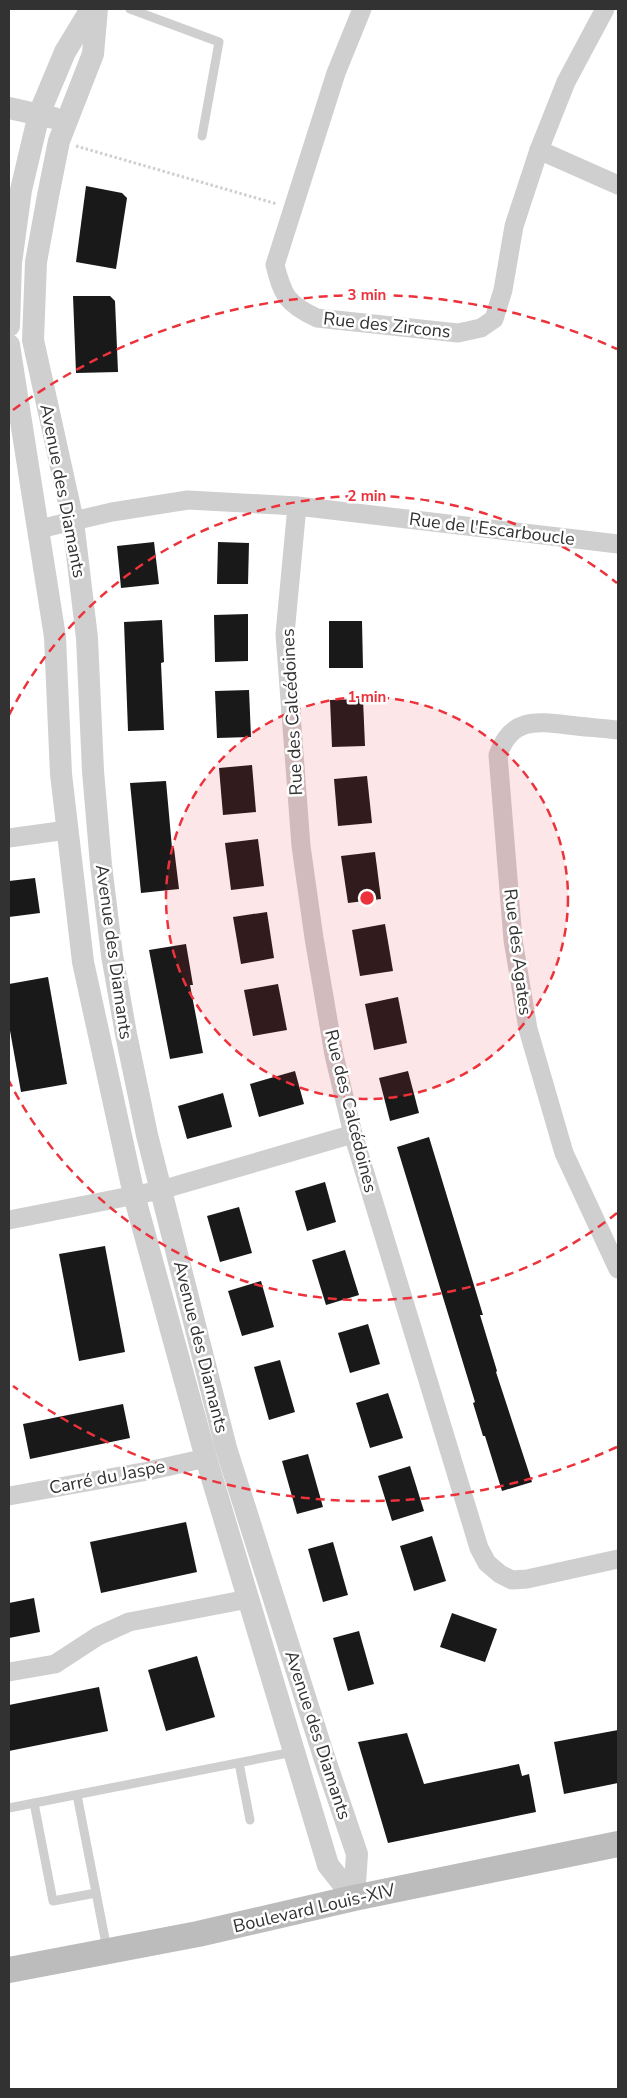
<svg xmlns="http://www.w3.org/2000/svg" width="627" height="2098" viewBox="0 0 627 2098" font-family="'Nunito Sans',sans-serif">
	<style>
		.building { fill: #191919 }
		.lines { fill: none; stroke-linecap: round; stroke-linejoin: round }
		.path { stroke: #cfcfcf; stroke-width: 3; stroke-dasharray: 2.5 2.5; stroke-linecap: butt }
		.service { stroke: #cfcfcf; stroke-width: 9 }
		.minor { stroke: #cfcfcf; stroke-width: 19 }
		.tertiary { stroke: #cfcfcf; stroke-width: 22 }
		.secondary { stroke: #bcbcbc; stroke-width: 26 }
		.ring { fill: none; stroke: #ec323b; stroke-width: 2.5; stroke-dasharray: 9 6 }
		.labels { text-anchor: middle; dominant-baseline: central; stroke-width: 5; stroke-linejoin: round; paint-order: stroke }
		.street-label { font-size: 18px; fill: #323232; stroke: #fff }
		.centre { fill: #ec323b; stroke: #fff; stroke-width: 2.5 }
		.ring-label { font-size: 15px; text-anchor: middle; font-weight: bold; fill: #ec323b; stroke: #fff; stroke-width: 5; stroke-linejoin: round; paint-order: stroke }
	</style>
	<rect width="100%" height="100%" fill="#fff"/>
	<!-- building -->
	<g class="building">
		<polygon points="86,186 122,193 127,198 116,269 76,262"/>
		<polygon points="73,296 110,296 115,301 118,372 76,373"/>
		<polygon points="154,542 159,584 121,588 117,546"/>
		<polygon points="218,542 249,543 248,584 217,584"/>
		<polygon points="248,614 248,661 215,662 214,615"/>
		<polygon points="162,620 164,662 161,663 164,730 128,731 124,622"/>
		<polygon points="329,621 362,621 363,668 329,668"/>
		<polygon points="249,690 251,737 217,738 215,691"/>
		<polygon points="363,699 365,746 332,747 330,700"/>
		<polygon points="252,765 256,812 223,815 219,768"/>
		<polygon points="367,776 372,823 338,826 334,779"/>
		<polygon points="166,781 172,848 174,848 179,889 141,893 130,783"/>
		<polygon points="258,839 264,886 231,890 225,843"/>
		<polygon points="375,852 381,899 348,903 341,856"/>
		<polygon points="35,878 40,913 9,917 9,881"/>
		<polygon points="267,912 274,958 241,964 233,917"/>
		<polygon points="385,924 393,971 360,976 352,930"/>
		<polygon points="186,944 193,985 190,985 203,1053 170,1059 149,950"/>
		<polygon points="48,977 67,1084 21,1092 9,1025 9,984"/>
		<polygon points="278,984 287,1030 253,1036 244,990"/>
		<polygon points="398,997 407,1043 374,1050 365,1004"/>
		<polygon points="295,1071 304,1104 259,1117 250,1084"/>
		<polygon points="408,1071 419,1113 390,1121 379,1078"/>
		<polygon points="223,1093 232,1127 187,1139 178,1106"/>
		<polygon points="429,1137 483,1315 480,1315 497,1371 496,1372 532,1482 502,1491 485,1436 483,1436 473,1403 475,1402 397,1147"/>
		<polygon points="325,1182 336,1222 307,1231 295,1191"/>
		<polygon points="239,1207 252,1253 220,1262 207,1216"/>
		<polygon points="105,1246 125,1352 79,1361 59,1254"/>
		<polygon points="345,1250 359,1295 326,1305 312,1260"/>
		<polygon points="261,1281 274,1327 242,1336 228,1291"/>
		<polygon points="368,1324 380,1364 350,1373 338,1333"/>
		<polygon points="280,1360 295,1412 269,1420 254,1367"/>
		<polygon points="388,1393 403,1438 370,1448 356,1403"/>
		<polygon points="123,1404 130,1438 30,1459 23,1424"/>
		<polygon points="308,1454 323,1507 297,1514 282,1461"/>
		<polygon points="410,1466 424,1511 392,1521 378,1476"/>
		<polygon points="186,1522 197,1572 101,1593 90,1542"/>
		<polygon points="432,1536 446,1581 414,1591 400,1546"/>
		<polygon points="333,1542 348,1595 323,1602 308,1549"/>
		<polygon points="34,1598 40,1632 9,1638 9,1603"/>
		<polygon points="452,1613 497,1629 485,1662 440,1647"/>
		<polygon points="359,1631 374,1684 348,1691 333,1638"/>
		<polygon points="197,1656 215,1717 166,1731 148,1670"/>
		<polygon points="99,1687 108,1731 9,1751 9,1705"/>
		<polygon points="618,1730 618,1783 564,1794 554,1742"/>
		<polygon points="407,1733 424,1784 519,1764 522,1776 529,1774 536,1812 388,1843 358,1742"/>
	</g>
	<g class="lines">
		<!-- path -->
		<polyline class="path" points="76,146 277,204"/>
		<!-- service -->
		<g class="service">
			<polyline points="130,9 219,42 202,136"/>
			<polyline points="239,1763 250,1820"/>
			<polyline points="77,1795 107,1949"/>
			<polyline points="34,1803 53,1901 96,1893"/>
			<polyline points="9,1808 293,1752"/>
		</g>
		<!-- minor -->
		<g class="minor">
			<path d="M 362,9 L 336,73 L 275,265 C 283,296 287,304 317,318 L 458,333 L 481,328 L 494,319 L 503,290 L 514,226 L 539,150 L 566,82 L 605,9"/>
			<polyline points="539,150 618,185"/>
			<polyline points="297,506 285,634 301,846 314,938 334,1055 353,1134 479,1548 487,1563 500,1574 512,1580 527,1579 618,1559"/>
			<polyline points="39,529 112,512 188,500 297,506 618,544"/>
			<path d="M 618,730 C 601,728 584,727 568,725 C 535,721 511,718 498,755 L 513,940 L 528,1029 L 564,1153 L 618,1269"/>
			<polyline points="9,838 67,830"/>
			<polyline points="9,1220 161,1190 353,1134"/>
			<polyline points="9,1496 148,1471 206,1458"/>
			<polyline points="9,1672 55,1664 98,1636 129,1622 248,1599"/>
		</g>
		<!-- tertiary -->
		<g class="tertiary">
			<polyline points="97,9 93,54 59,141 48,196 36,262 33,340 73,521 87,638 93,771 101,865 112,955 126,1034 147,1135 226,1448 325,1760 357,1854 354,1898"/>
			<polyline points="9,108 54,118"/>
			<polyline points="9,326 11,263 21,190 39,114 65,52 91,9"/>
			<polyline points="9,345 55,637 61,774 83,962 134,1195 206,1458 328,1865 354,1898"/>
		</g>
		<!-- secondary -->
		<polyline class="secondary" points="9,1970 198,1934 354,1898 618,1844"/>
	</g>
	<!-- distance rings -->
	<circle cx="367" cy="898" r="201" fill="#ec323b" fill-opacity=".12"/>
	<g class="ring">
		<circle cx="367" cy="898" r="201"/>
		<path d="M617 1213A402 402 0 0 1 9 1081M9 715A402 402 0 0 1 617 583"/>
		<path d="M617 1447A603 603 0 0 1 13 1386M13 410A603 603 0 0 1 617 349"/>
	</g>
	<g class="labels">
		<!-- street labels -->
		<g class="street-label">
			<text transform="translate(387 325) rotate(6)">Rue des Zircons</text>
			<text transform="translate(63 491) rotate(79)">Avenue des Diamants</text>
			<text transform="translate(492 529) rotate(7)">Rue de l'Escarboucle</text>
			<text transform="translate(292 712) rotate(-93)">Rue des Calcédoines</text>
			<text transform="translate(114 952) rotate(82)">Avenue des Diamants</text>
			<text transform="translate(518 952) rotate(83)">Rue des Agates</text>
			<text transform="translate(351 1111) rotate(76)">Rue des Calcédoines</text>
			<text transform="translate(201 1347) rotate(76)">Avenue des Diamants</text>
			<text transform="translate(107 1477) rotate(-11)">Carré du Jaspe</text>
			<text transform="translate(318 1735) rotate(72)">Avenue des Diamants</text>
			<text transform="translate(314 1908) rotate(-13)">Boulevard Louis-XIV</text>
		</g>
	</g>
	<circle cx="367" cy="898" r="8" class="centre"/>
	<g class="ring-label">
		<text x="367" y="300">3 min</text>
		<text x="367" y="501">2 min</text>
		<text x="367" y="702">1 min</text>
	</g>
	<!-- border -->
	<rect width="627" height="2098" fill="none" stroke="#323232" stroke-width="20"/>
</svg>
